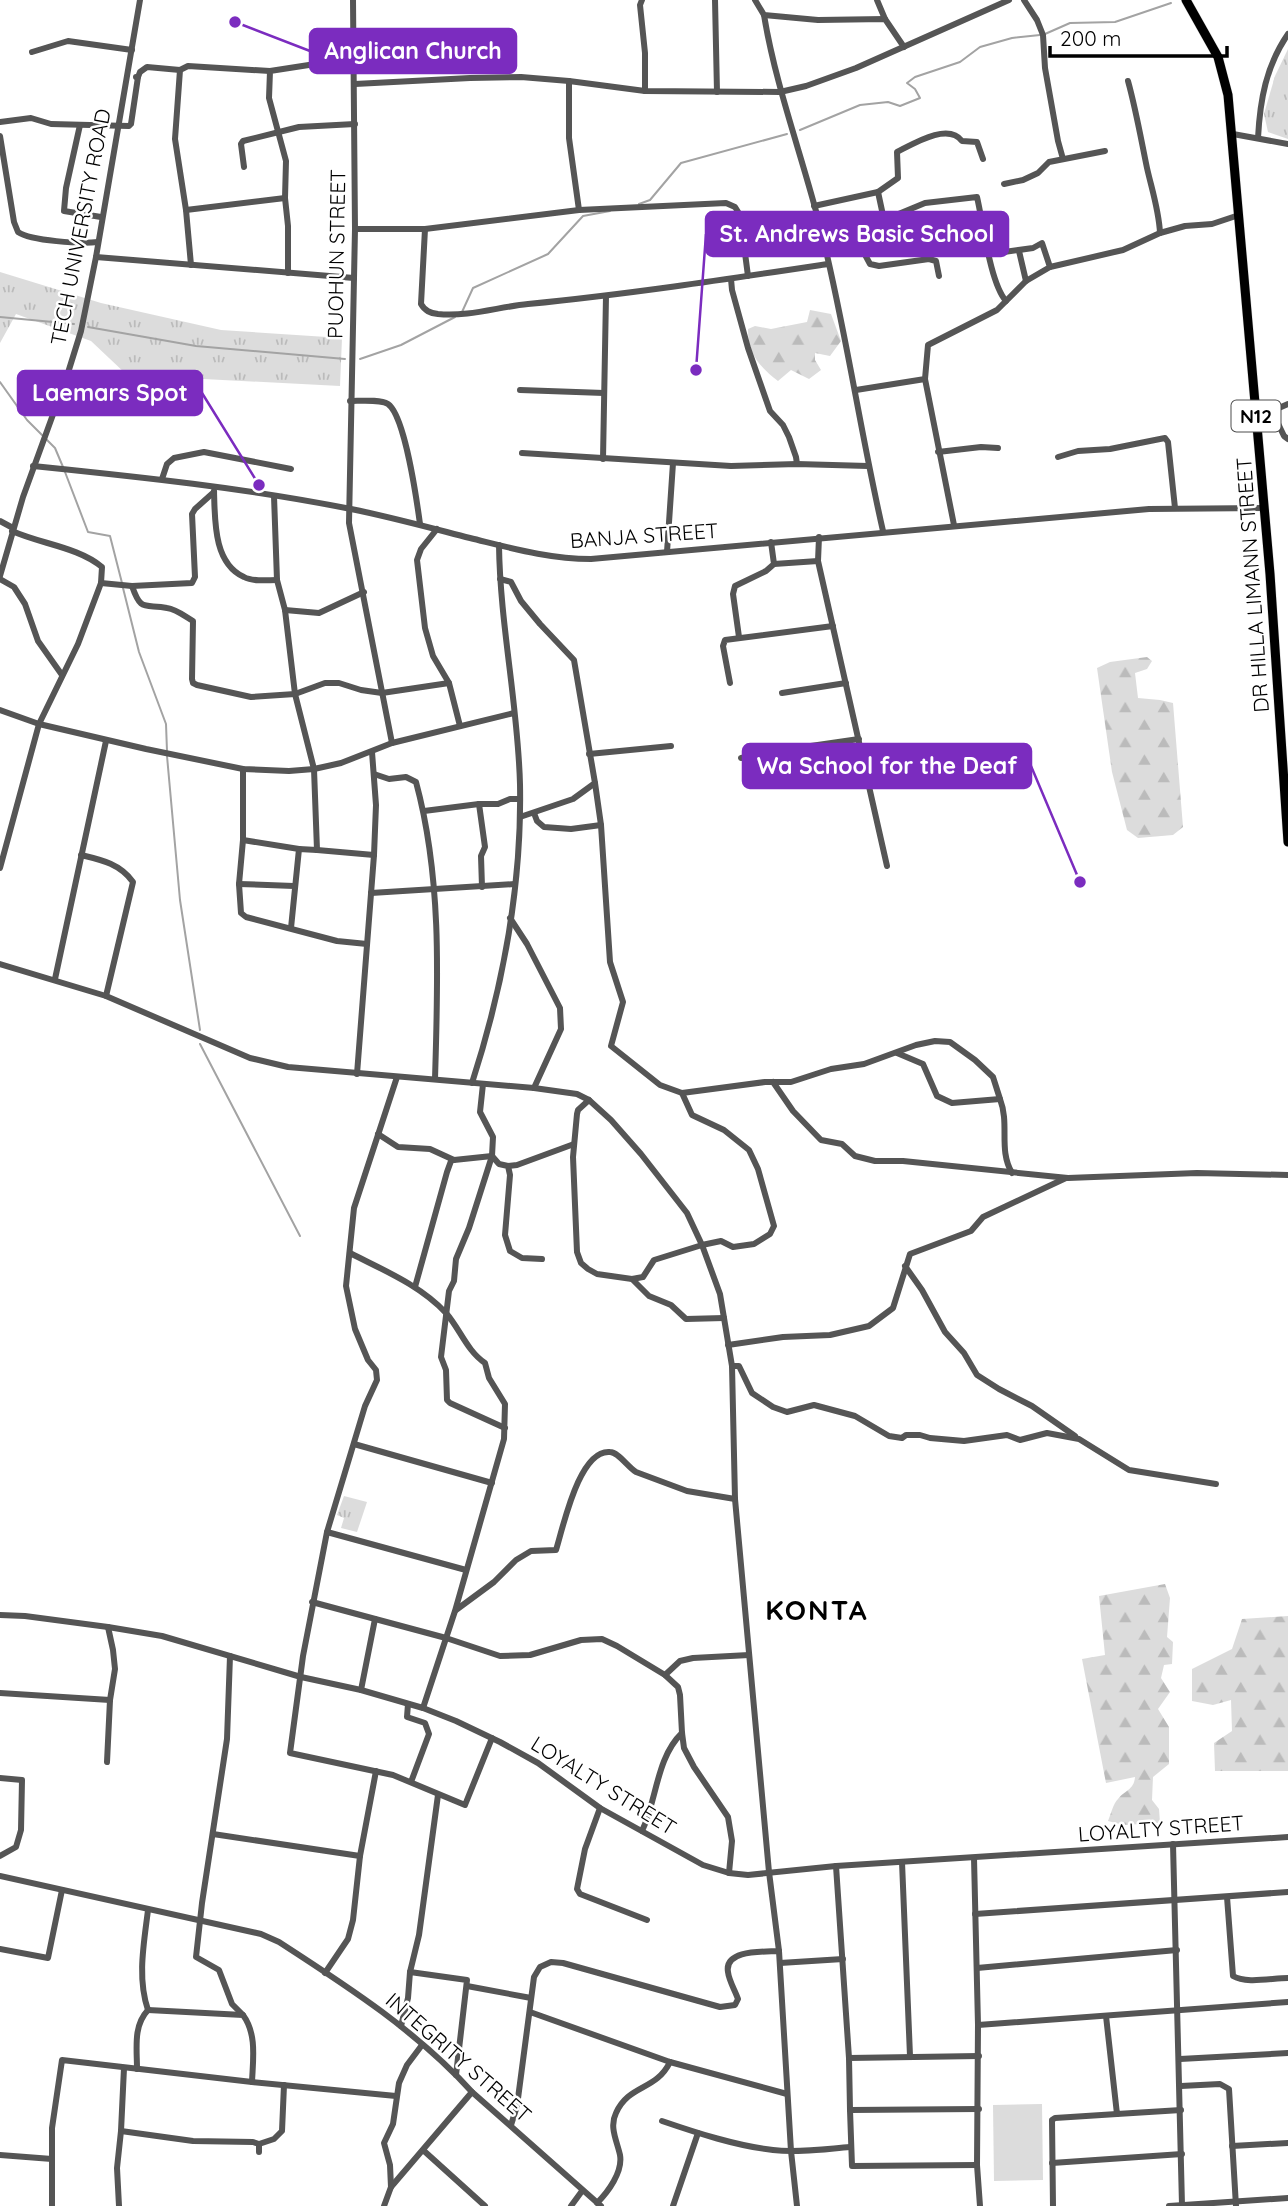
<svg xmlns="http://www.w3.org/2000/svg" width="1288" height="2206" viewBox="0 0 1288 2206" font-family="Quicksand,sans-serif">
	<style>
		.grass { fill: url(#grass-tufts) }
		.forest { fill: url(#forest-firs) }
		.pitch { fill: #dcdcdc }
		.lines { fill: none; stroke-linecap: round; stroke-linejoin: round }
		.stream { stroke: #a3a3a3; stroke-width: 2 }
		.highway-casing { stroke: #dbdbdb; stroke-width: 10 }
		.minor { stroke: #555; stroke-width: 6 }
		.highway { stroke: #000; stroke-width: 9 }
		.labels { text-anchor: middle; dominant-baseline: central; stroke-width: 5; stroke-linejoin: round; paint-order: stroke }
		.shield { fill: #fff; stroke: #4c4c4c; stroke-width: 2 }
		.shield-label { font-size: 19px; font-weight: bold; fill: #000 }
		.street-label { font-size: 21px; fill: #000; stroke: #fff }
		.district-label { font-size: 28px; font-weight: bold; letter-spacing: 2px; fill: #000; stroke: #fff }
		.leader { fill: none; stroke: #7b2cbf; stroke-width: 2.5 }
		.callout-dot { fill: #7b2cbf; stroke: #fff; stroke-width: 2.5 }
		.callout { fill: #7b2cbf; stroke: #7b2cbf; stroke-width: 2.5 }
		.callout-label { font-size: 23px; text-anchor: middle; font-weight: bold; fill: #fff }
	</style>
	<defs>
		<pattern id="grass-tufts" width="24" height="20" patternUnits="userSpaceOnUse" patternTransform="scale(1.75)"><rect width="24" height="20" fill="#dcdcdc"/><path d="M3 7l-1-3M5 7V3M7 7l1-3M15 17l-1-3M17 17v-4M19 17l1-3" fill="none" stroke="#bbb"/></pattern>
		<pattern id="forest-firs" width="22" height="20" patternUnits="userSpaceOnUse" patternTransform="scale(1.75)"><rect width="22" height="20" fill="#dcdcdc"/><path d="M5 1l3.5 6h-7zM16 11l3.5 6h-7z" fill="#bbb"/></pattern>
	</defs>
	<rect width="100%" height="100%" fill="#fff"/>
	<!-- grass -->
	<g class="grass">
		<polygon points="1288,49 1288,139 1268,132 1264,114 1275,76"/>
		<polygon points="0,272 101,303 221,330 342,338 340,386 127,375 91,341 16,314 0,343"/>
		<polygon points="344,1496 367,1502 357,1532 341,1528 344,1518 337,1515"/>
	</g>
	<!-- forest -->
	<g class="forest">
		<path d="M 810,310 L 831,314 L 841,341 L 830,356 L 815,353 L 815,360 L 821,370 L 809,379 L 791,370 L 778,381 C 759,366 748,354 748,329 L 755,326 L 771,329 L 807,322 Z"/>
		<polygon points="1147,657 1152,661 1147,669 1135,673 1138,698 1160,700 1173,703 1183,827 1173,835 1138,838 1127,830 1112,772 1097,668 1110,662"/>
		<path d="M 1165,1584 L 1170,1598 L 1167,1637 L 1173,1642 L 1172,1664 L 1164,1665 L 1161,1678 L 1170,1692 L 1158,1709 L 1169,1727 L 1169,1764 L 1153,1777 L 1152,1800 L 1159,1809 L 1160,1823 L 1123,1825 L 1108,1821 C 1111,1814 1113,1804 1118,1799 C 1125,1790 1134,1790 1135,1777 L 1106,1783 L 1082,1659 L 1105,1655 L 1099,1596 Z"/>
		<polygon points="1288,1616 1288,1771 1215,1771 1214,1743 1232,1731 1231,1700 1213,1705 1192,1701 1192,1669 1232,1649 1242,1619"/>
	</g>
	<!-- pitch -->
	<polygon class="pitch" points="1042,2104 1043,2180 994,2181 993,2105"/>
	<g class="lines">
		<!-- stream -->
		<g class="stream">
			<polyline points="1045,34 1070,23 1115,22 1171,3"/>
			<polyline points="800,130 860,105 888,102 900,106 920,98 915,89 907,83 915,77 960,62 980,47 1012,38 1040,35"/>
			<polyline points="639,204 650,200 681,163 787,134"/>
			<polyline points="462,312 473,288 548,254 583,216 610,211"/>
			<polyline points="0,317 74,324"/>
			<polyline points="88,327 196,346 345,359"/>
			<polyline points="360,359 401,345 455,317"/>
			<polyline points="0,382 27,420 42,435"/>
			<polyline points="46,439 55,448 63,467"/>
			<polyline points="65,472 88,532 110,536 122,583"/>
			<polyline points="123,588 139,652 166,724 167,751"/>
			<polyline points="167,756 180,900 200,1030"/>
			<polyline points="200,1044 300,1236"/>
		</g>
		<defs>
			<polyline id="highway" points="1186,0 1218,57 1228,95 1270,574 1288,842"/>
		</defs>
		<!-- highway casing -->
		<use href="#highway" class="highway-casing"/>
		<!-- minor -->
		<g class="minor">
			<polyline points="353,0 355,229 349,523 392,743"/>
			<polyline points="642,0 640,5 645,53 645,91"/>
			<polyline points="715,0 717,92"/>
			<polyline points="755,0 764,15 818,20 885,19 904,47"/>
			<polyline points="877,0 885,19"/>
			<polyline points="1024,0 1037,20 1043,35 1045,68 1058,141 1063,159"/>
			<path d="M 764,15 C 776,88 803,158 821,230 C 846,330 860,431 883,531"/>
			<polyline points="32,52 68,41 132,50"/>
			<polyline points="136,77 138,77 140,72 147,67 180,70"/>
			<polyline points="569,81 569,138 579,210"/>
			<path d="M 1128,81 C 1136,110 1141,139 1147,168 C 1152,190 1159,211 1160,233 L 1185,226 L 1212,224 L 1239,215"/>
			<polyline points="355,84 470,78 521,77 569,81 645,91 780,92 806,86 856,68 1009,0"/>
			<polyline points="0,122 31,118 51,124 129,126 131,124 138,77"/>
			<polyline points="80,125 66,188 64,211 101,217"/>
			<polyline points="1233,134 1288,144"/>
			<path d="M 0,136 L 14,222 L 18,232 C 31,241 81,244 98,242"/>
			<path d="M 1258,138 C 1260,100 1266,66 1288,34"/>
			<polyline points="244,167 241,144 243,141 299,127 355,124"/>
			<polyline points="1004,184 1023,180 1038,173 1049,162 1105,151"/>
			<polyline points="878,192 884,220 891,228 924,234 983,228"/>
			<path d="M 814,206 L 878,192 L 898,178 L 897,152 C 913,144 948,122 962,141 L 977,142 L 983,159"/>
			<polyline points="186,210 285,198"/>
			<polyline points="849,225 870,264 879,266 929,259 936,261 939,276"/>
			<polyline points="355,229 425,229 579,210 726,203 735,207 740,215 748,276"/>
			<path d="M 425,229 L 421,304 C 425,311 430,313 438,314 C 468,317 498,307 528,304 C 629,294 728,279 828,264"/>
			<path d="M 820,229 L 884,220 L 925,203 L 977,197 C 983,222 990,283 1006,301"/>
			<polyline points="1019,251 1026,281"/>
			<polyline points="96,257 354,278"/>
			<polyline points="191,265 186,210 175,139 180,70 188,66 270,71"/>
			<polyline points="1050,267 1123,250 1160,233"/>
			<polyline points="288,273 288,226 285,198 286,161 269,98 270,71 354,58"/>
			<polyline points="731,279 732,290 748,348 770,411 783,425 789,437 796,457 797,464"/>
			<polyline points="925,379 954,525"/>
			<polyline points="520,390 604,393"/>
			<polyline points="856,390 925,379 928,345 997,310 1026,281 1050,267 1042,243 1033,248 990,254"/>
			<path d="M 350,401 C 360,401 380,399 388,404 C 405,416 417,502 420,524"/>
			<polyline points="1256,411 1272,411 1288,404"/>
			<polyline points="1272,411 1284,436 1288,439"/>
			<polyline points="938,452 981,447 998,448"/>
			<polyline points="522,453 731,466 797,464 868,466"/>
			<polyline points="1058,457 1078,451 1110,449 1165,438 1168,442 1175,508"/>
			<polyline points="603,459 606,296"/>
			<path d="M 33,466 C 140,477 246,488 351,509 C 391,517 431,528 470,538 C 511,548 549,559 591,559 L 1149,509 L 1264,508"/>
			<polyline points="162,479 167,464 174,458 204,452 291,469"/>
			<path d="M 214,491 C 215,519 213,563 244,577 C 253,582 267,580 277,580"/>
			<polyline points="274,496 277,580 285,610 295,694 314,769 317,850 299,849 291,928"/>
			<polyline points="0,521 13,528"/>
			<polyline points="437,529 421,549 417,560 425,628 433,656 449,683 460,726"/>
			<path d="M 12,531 C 41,544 78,547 102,567 L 101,583"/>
			<polyline points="819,537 818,561 887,866"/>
			<polyline points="667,552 673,463"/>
			<polyline points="774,564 818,561"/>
			<polyline points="0,576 23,497 67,376 81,331 96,257 140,0"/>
			<polyline points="0,579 14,587 25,604 38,641 62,675"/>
			<polyline points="500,579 511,582 521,601 540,624 574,660 595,783 573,799 520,817"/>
			<path d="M 132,586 C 141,612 144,604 167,608 C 176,609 186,617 193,621 L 192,679 L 193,683 L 197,685 L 251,697 L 295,694 L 325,683 L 339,683 L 361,690 L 382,693 L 449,683"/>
			<polyline points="285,610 319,613 364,592"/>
			<polyline points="739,637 733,594 735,586 766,571 774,564 771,542"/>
			<polyline points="730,683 723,646 725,640 833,626"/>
			<polyline points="782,693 846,683"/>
			<polyline points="0,710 39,724 146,749 243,769 289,771 314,769 341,763 392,743 514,713"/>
			<polyline points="589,754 671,746"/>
			<polyline points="741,758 790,749 859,739"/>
			<polyline points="243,769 243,840 239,884 241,913 246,917 337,941 367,944"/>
			<path d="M 374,774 L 389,779 L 406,777 L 416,782 C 442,878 438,980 435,1079"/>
			<polyline points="595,783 601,825 610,962 623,1002 611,1046 660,1085 682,1093 692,1115 724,1130 749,1150 758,1169 774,1226 770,1234 754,1244 733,1247 721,1241 702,1245 654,1260 643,1277 632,1279"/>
			<polyline points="479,804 485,847 481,856 482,887"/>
			<polyline points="424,811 479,804 498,804 510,799 520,799"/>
			<polyline points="534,813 537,821 544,827 571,829 601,825"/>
			<polyline points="243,840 299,849"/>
			<polyline points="317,850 374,855"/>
			<path d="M 81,855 C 102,860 120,864 133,882 L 106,996"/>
			<polyline points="0,868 39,724 78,644 101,583 132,586 192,583 195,577 192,514 195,509 214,492"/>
			<polyline points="239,884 294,886"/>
			<polyline points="371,893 515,884"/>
			<polyline points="510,918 527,944 560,1008 561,1029 534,1088"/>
			<polyline points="0,964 106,996 250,1058 288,1067 534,1088 577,1094 589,1100 611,1120 641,1154 687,1213 702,1245 720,1294 732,1366 735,1499 769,1872 779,1951 791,2151 797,2206"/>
			<polyline points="55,979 106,741"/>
			<path d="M 897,1053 L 923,1064 L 937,1096 L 952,1103 L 1000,1099 C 1010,1125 998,1149 1012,1173"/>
			<polyline points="357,1074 374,855 376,805 372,752"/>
			<polyline points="397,1077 354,1208 346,1286 355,1329 368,1360 376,1370 377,1380 365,1406 327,1532 303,1656 290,1753 393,1775 465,1805 492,1738"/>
			<polyline points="773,1082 793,1111 821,1140 842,1144 855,1156 875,1161 903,1161 1068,1178 1197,1173 1288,1175"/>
			<path d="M 472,1083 C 503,987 522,885 520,784 C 518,704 500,625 499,545"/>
			<polyline points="483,1084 480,1112 493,1137 492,1156 469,1228 456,1259 454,1281 449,1291 441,1357 446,1370 447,1400 450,1403 505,1428"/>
			<polyline points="682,1093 765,1082 791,1082 831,1069 864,1064 916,1045 935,1041 950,1042 975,1060 993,1077 1000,1099"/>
			<polyline points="589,1100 578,1110 577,1114 573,1157 577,1252 581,1263 588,1269 597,1274 632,1279 649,1296 671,1305 686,1319 724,1318"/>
			<polyline points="378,1134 398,1147 430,1149 454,1160 492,1156 499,1164 508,1166 510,1175 505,1235 510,1251 522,1258 542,1259"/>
			<polyline points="508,1166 517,1165 574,1144"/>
			<path d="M 350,1253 C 383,1270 420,1285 446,1313 C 460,1329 467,1351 485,1363 L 489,1378 L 505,1404 L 504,1439 L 455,1611 L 423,1708"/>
			<polyline points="905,1266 922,1290 945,1332 964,1353 977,1375 999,1389 1032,1406 1075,1436"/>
			<polyline points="415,1287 447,1172 451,1161 454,1160"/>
			<polyline points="728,1345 783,1337 830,1335 869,1326 893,1308 910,1254 971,1231 983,1217 1066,1178"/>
			<polyline points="732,1366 739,1366 752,1393 773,1407 787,1412 814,1405 855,1416 889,1436 902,1438 906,1435 920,1435 930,1438 964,1441 1007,1435 1020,1440 1047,1433 1079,1439 1129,1470 1216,1484"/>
			<polyline points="354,1444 492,1483"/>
			<polyline points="327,1532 466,1570"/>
			<polyline points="312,1602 446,1638 500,1656 530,1655 581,1640 602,1639 617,1646 665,1675 678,1687 680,1695 682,1733 684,1748 694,1767 728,1817 732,1841 729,1873"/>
			<path d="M 456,1610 L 494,1582 L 516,1560 L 531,1551 L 556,1550 C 563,1528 579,1449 610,1452 C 618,1452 628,1467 636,1472 L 687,1491 L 735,1499"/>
			<polyline points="0,1615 25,1616 108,1627 162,1636 301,1677 361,1690 423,1708 456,1721 500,1742 538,1763 600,1808 703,1865 729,1873 748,1875 836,1866 1288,1837"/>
			<polyline points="230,1656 227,1739 202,1903 196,1957 219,1970 232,2004 243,2015"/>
			<polyline points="665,1675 680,1661 693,1658 749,1655"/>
			<polyline points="361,1690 375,1619"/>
			<polyline points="0,1693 110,1700"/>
			<polyline points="408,1704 407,1717 425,1723 429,1734 411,1782"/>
			<polyline points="107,1762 110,1700 115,1669 113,1650 108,1627"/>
			<polyline points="0,1778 22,1780 21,1830 16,1847 0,1856"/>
			<polyline points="600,1808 585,1849 577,1889 580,1894 647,1920"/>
			<path d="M 642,1831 C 657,1800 656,1758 682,1733"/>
			<polyline points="213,1834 360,1856"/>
			<polyline points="1173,1844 1182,2205"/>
			<polyline points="974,1858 978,2025 977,2165 980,2206"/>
			<polyline points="902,1862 910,2056"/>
			<polyline points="836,1866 849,2058"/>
			<path d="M 0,1876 L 261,1934 L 279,1942 C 347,1986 417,2031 472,2092 L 601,2206"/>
			<path d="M 1227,1897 L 1233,1976 C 1246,1984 1272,1978 1288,1978"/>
			<path d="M 148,1910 C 144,1943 137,1978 148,2010"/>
			<polyline points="975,1914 1288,1892"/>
			<polyline points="0,1949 48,1958 62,1890"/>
			<polyline points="780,1963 843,1959"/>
			<polyline points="977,1968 1177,1950"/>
			<polyline points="410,1972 419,1935 438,1795"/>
			<polyline points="325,1973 348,1939 353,1920 360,1856 376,1771"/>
			<polyline points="467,1986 531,1998"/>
			<path d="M 148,2010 L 243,2015 C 257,2034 253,2059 252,2082"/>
			<polyline points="530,2012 670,2062 787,2094"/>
			<polyline points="1106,2016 1117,2114 1181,2110"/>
			<polyline points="978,2025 1288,2002"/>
			<polyline points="401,2026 408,1998 410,1972 467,1980 456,2075"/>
			<polyline points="1180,2059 1288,2053"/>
			<path d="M 137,2069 C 137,2048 133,2026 148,2010"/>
			<polyline points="1181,2086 1220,2084 1229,2089 1236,2206"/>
			<polyline points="850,2110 849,2058 979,2056"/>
			<path d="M 662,2121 C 697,2133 737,2146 773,2150 C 798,2153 825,2149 850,2147"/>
			<path d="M 511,2125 L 517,2106 L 534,1977 L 540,1967 L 551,1962 L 563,1963 L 720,2007 L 735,2005 L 738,1999 C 735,1990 729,1981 728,1972 C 724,1949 765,1952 779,1951"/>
			<polyline points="121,2131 193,2141 253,2142 259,2144 259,2152"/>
			<polyline points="259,2144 274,2139 282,2131 284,2085"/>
			<polyline points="1232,2146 1288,2143"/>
			<polyline points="423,2150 485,2206"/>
			<polyline points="0,2155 52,2159"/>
			<polyline points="1052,2163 1182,2154"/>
			<polyline points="977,2165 852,2166 850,2110 979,2109"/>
			<polyline points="391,2187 390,2165 384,2143 393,2124 399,2083 407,2065 422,2045"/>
			<path d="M 597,2203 C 608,2192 623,2172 620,2155 C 617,2141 609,2127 616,2113 C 629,2084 656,2091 670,2062"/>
			<polyline points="52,2206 52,2128 62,2060 252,2082 396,2096"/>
			<polyline points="119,2206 117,2168 121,2131 124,2068"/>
			<polyline points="384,2206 391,2187 472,2092"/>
			<polyline points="571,2206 582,2191"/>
			<polyline points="673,2206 698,2133"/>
			<polyline points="1053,2206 1052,2120 1055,2118 1117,2114"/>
			<polyline points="1169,2206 1288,2198"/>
		</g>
		<!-- highway -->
		<use href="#highway" class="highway"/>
	</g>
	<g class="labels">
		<!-- shield labels -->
		<rect class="shield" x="1231.5" y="400.5" width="49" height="31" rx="5"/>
		<g class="shield-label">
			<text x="1256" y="416">N12</text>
		</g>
		<!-- street labels -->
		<g class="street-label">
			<text transform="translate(80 227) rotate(-79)">TECH UNIVERSITY ROAD</text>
			<text transform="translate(336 254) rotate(-89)">PUOHUN STREET</text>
			<text transform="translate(644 535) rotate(-4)">BANJA STREET</text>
			<text transform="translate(1252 585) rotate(-94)">DR HILLA LIMANN STREET</text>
			<text transform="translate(604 1785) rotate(32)">LOYALTY STREET</text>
			<text transform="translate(1161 1828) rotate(-4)">LOYALTY STREET</text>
			<text transform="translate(459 2057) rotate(41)">INTEGRITY STREET</text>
		</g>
		<!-- district labels -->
		<g class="district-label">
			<text x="817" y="1609">KONTA</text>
		</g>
	</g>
	<!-- callouts -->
	<path class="leader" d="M235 22L310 51M696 370L706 234M259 485L202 393M1080 882L1031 766"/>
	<g class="callout-dot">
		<circle cx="235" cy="22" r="7"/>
		<circle cx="696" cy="370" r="7"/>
		<circle cx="259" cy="485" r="7"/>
		<circle cx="1080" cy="882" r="7"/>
	</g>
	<g class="callout">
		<rect x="310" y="29" width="206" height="44" rx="7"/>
		<rect x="706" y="212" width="302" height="44" rx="7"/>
		<rect x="18" y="371" width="184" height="44" rx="7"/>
		<rect x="743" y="744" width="288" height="44" rx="7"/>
	</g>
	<g class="callout-label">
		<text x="413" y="59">Anglican Church</text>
		<text x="857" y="242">St. Andrews Basic School</text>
		<text x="110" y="401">Laemars Spot</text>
		<text x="887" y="774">Wa School for the Deaf</text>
	</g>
	<!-- scale -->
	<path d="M1050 46v10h177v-10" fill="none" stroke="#000000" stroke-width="3.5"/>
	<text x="1060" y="46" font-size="21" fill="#000000" stroke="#ffffff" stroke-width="5" paint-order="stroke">200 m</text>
</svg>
